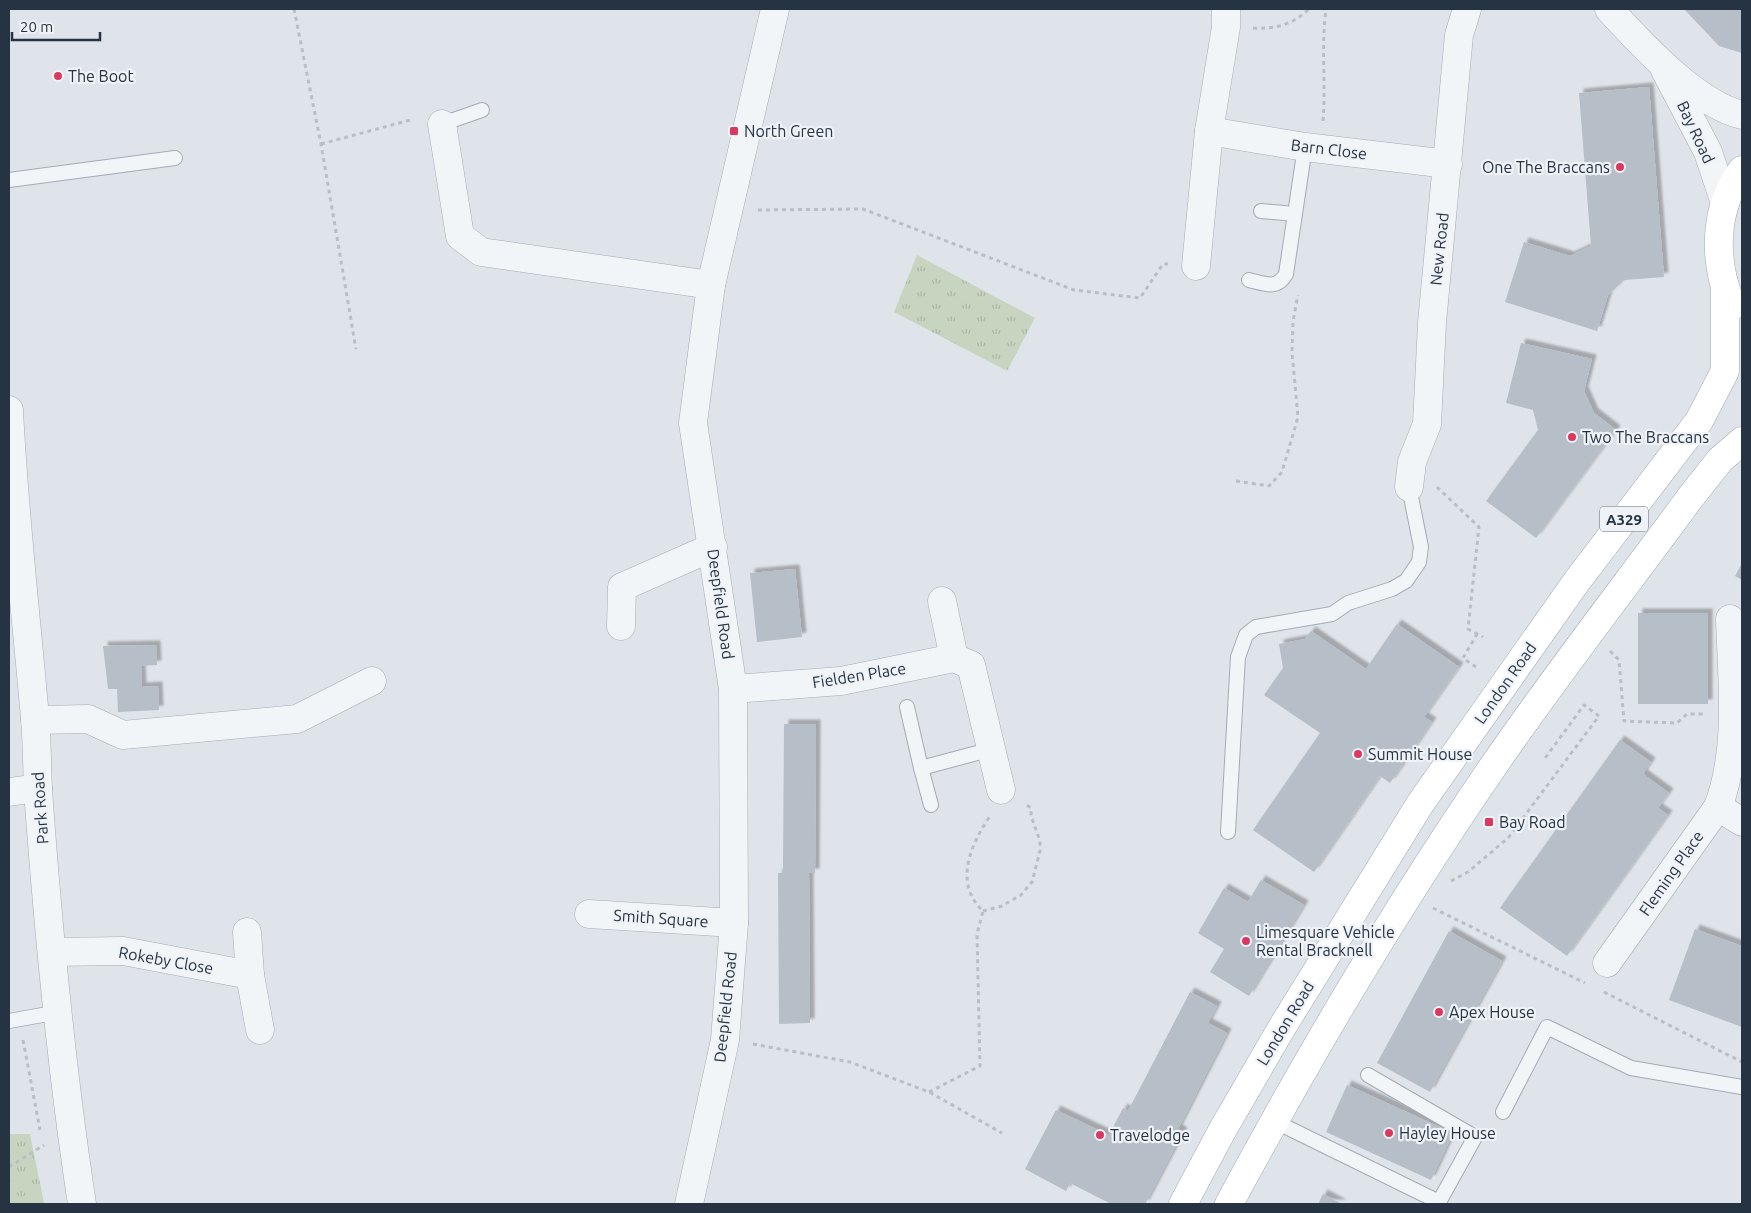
<svg xmlns="http://www.w3.org/2000/svg" width="1751" height="1213" viewBox="0 0 1751 1213" font-family="Ubuntu,sans-serif">
	<style>
		.park { fill: url(#park-tufts) }
		.building { fill: #b6bec8; filter: url(#shadow) }
		.lines { fill: none; stroke-linecap: round; stroke-linejoin: round }
		.service-casing { stroke: #a4abb5; stroke-width: 16 }
		.minor-casing { stroke: #a4abb5; stroke-width: 29 }
		.tertiary-casing { stroke: #a4abb5; stroke-width: 29 }
		.primary-casing { stroke: #9daab7; stroke-width: 29 }
		.path { stroke: #b9bfc5; stroke-width: 3; stroke-dasharray: 4 4; stroke-linecap: butt }
		.service { stroke: #f2f5f8; stroke-width: 14 }
		.minor { stroke: #f2f5f8; stroke-width: 28 }
		.tertiary { stroke: #f2f5f8; stroke-width: 28 }
		.primary { stroke: #fff; stroke-width: 28 }
		.poi-dot { fill: #db3860; stroke: #eff3f7; stroke-width: 2 }
		.labels { text-anchor: middle; dominant-baseline: central; stroke-width: 4.5; stroke-linejoin: round; paint-order: stroke }
		.shield { fill: #eff3f7; stroke: #626d79; stroke-width: 1 }
		.shield-label { font-size: 15px; font-weight: bold; fill: #263343 }
		.poi-label { font-size: 16px; fill: #263343; stroke: #eff3f7; text-anchor: start }
		.street-label { font-size: 16px; fill: #263343; stroke: #eff3f7 }
	</style>
	<defs>
		<pattern id="park-tufts" width="24" height="20" patternUnits="userSpaceOnUse" patternTransform="scale(1.25)"><rect width="24" height="20" fill="#c7d5c0"/><path d="M3 7l-1-3M5 7V3M7 7l1-3M15 17l-1-3M17 17v-4M19 17l1-3" fill="none" stroke="#abb7a6"/></pattern>
		<filter id="shadow"><feDropShadow dx="4.5" dy="-4.5" stdDeviation="1" flood-color="#0004"/></filter>
	</defs>
	<rect width="100%" height="100%" fill="#dfe4ea"/>
	<!-- park -->
	<g class="park">
		<polygon points="917,255 1035,318 1007,371 894,312"/>
		<polygon points="9,1134 30,1134 44,1203 9,1203"/>
	</g>
	<!-- building -->
	<g class="building">
		<polygon points="1684,9 1742,9 1742,53 1719,46"/>
		<polygon points="1649,87 1664,277 1624,280 1608,295 1597,331 1505,302 1524,242 1570,256 1591,246 1579,93"/>
		<polygon points="1521,343 1592,359 1584,391 1594,413 1616,430 1536,538 1486,501 1538,430 1533,410 1506,403"/>
		<polygon points="1742,563 1742,580 1735,576"/>
		<polygon points="795,569 802,637 757,642 750,573"/>
		<rect x="1638" y="613" width="70" height="91"/>
		<polygon points="1397,624 1459,667 1424,717 1432,722 1390,783 1380,776 1314,872 1253,830 1320,733 1264,695 1283,668 1279,644 1305,639 1311,631 1366,669"/>
		<polygon points="156,645 157,665 141,666 142,687 158,686 159,710 118,712 117,689 108,689 103,646"/>
		<polygon points="784,724 816,724 815,873 809,873 810,1023 779,1024 778,873 783,873"/>
		<polygon points="1620,740 1651,762 1643,774 1669,793 1658,808 1668,815 1567,956 1500,908"/>
		<polygon points="1261,880 1304,905 1249,996 1210,972 1224,949 1198,933 1224,888 1248,902"/>
		<polygon points="1695,929 1742,946 1742,1027 1669,1000"/>
		<polygon points="1449,931 1502,961 1430,1092 1377,1063"/>
		<polygon points="1190,992 1217,1006 1208,1023 1227,1033 1178,1129 1183,1132 1145,1204 1111,1204 1070,1183 1066,1191 1025,1169 1056,1110 1109,1135 1123,1108 1128,1111"/>
		<polygon points="1347,1085 1453,1133 1431,1180 1326,1132"/>
		<polygon points="1323,1194 1342,1204 1318,1204"/>
	</g>
	<g class="lines">
		<defs>
			<g id="service">
				<polyline points="442,124 482,110"/>
				<polyline points="9,180 175,158"/>
				<polyline points="1261,211 1295,214"/>
				<path d="M 1249,280 C 1265,284 1277,290 1286,274 L 1305,147"/>
				<polyline points="907,707 921,768 992,749"/>
				<polyline points="921,768 931,805"/>
				<polyline points="1228,832 1238,657 1246,635 1256,627 1332,614 1348,603 1392,589 1406,581 1419,562 1421,547 1409,487"/>
				<polyline points="9,1021 59,1012"/>
				<polyline points="1503,1112 1547,1027 1631,1068 1742,1087"/>
				<polyline points="1274,1121 1439,1202 1475,1137 1368,1075"/>
			</g>
			<g id="minor">
				<polyline points="442,124 460,236 481,252 711,285"/>
				<polyline points="1209,131 1305,147 1448,164"/>
				<polyline points="1196,266 1209,131 1226,27 1226,9"/>
				<polyline points="1409,487 1412,462 1427,424 1432,323 1459,35 1467,9"/>
				<polyline points="942,601 954,658"/>
				<polyline points="621,626 622,587 713,547"/>
				<polyline points="733,689 841,681 954,658 971,665 1001,790"/>
				<polyline points="35,720 88,719 123,735 297,719 372,681"/>
				<polyline points="9,792 38,788"/>
				<polyline points="1718,807 1742,822"/>
				<polyline points="589,914 734,923"/>
				<polyline points="247,932 250,975 260,1030"/>
				<polyline points="52,952 123,951 250,975"/>
				<path d="M 1607,963 L 1718,807 C 1740,749 1732,681 1730,619"/>
				<polyline points="689,1204 725,1040 734,923 733,689 693,423 711,285 775,9"/>
			</g>
			<g id="tertiary">
				<path d="M 1609,9 C 1641,44 1696,104 1742,115"/>
				<polyline points="1665,70 1708,152 1725,203"/>
				<path d="M 9,410 C 14,513 26,615 35,718 C 37,741 37,766 38,790 C 48,928 61,1067 82,1204"/>
			</g>
			<g id="primary">
				<path d="M 1732,306 C 1713,262 1713,210 1742,170"/>
				<polyline points="1183,1204 1223,1129 1281,1029 1420,804 1577,581 1699,421 1725,371 1725,291"/>
				<path d="M 1229,1204 C 1309,1055 1396,908 1492,768 C 1555,676 1624,588 1690,498 L 1720,460 L 1742,441"/>
			</g>
		</defs>
		<!-- service casing -->
		<use href="#service" class="service-casing"/>
		<!-- minor casing -->
		<use href="#minor" class="minor-casing"/>
		<!-- tertiary casing -->
		<use href="#tertiary" class="tertiary-casing"/>
		<!-- primary casing -->
		<use href="#primary" class="primary-casing"/>
		<!-- path -->
		<g class="path">
			<polyline points="294,9 321,144 356,349"/>
			<path d="M 1253,28 C 1276,29 1292,25 1309,9"/>
			<path d="M 1323,121 C 1326,83 1321,46 1326,9"/>
			<polyline points="321,144 414,119"/>
			<polyline points="758,210 863,209 1074,290 1140,298 1163,264 1168,264"/>
			<polyline points="1236,481 1269,486 1282,472 1298,417 1292,352 1293,321 1298,295"/>
			<polyline points="1437,487 1479,527 1468,629 1483,637"/>
			<polyline points="1610,651 1619,660 1624,721 1677,723 1687,714 1706,714"/>
			<polyline points="1476,667 1463,658 1477,634"/>
			<polyline points="1451,881 1468,872 1508,838 1599,716 1584,705 1543,761"/>
			<polyline points="1433,908 1585,983"/>
			<polyline points="983,911 1002,906 1021,895 1032,882 1040,851 1040,841 1031,816 1031,808 1025,804"/>
			<polyline points="1604,992 1742,1062"/>
			<polyline points="23,1040 40,1130"/>
			<polyline points="753,1044 850,1062 929,1092 1002,1133"/>
			<path d="M 929,1092 L 980,1066 L 977,934 L 983,911 C 953,883 971,844 990,816"/>
			<polyline points="9,1167 44,1145"/>
		</g>
		<!-- service -->
		<use href="#service" class="service"/>
		<!-- minor -->
		<use href="#minor" class="minor"/>
		<!-- tertiary -->
		<use href="#tertiary" class="tertiary"/>
		<!-- primary -->
		<use href="#primary" class="primary"/>
	</g>
	<!-- markers -->
	<g class="poi-dot">
		<circle cx="58" cy="76" r="5"/>
		<rect x="729" y="126" width="10" height="10" rx="2.5"/>
		<circle cx="1620" cy="167" r="5"/>
		<circle cx="1572" cy="437" r="5"/>
		<circle cx="1358" cy="754" r="5"/>
		<rect x="1484" y="817" width="10" height="10" rx="2.5"/>
		<circle cx="1246" cy="941" r="5"/>
		<circle cx="1439" cy="1012" r="5"/>
		<circle cx="1389" cy="1133" r="5"/>
		<circle cx="1100" cy="1135" r="5"/>
	</g>
	<g class="labels">
		<!-- shield labels -->
		<rect class="shield" x="1600" y="506.5" width="48" height="25" rx="4"/>
		<g class="shield-label">
			<text x="1624" y="519">A329</text>
		</g>
		<!-- poi labels -->
		<g class="poi-label">
			<text x="68" y="76">The Boot</text>
			<text x="744" y="131">North Green</text>
			<text x="1610" y="167" text-anchor="end">One The Braccans</text>
			<text x="1582" y="437">Two The Braccans</text>
			<text x="1368" y="754">Summit House</text>
			<text x="1499" y="822">Bay Road</text>
			<text x="1256" y="932">Limesquare Vehicle<tspan x="1256" dy="18">Rental Bracknell</tspan></text>
			<text x="1449" y="1012">Apex House</text>
			<text x="1399" y="1133">Hayley House</text>
			<text x="1110" y="1135">Travelodge</text>
		</g>
		<!-- street labels -->
		<g class="street-label">
			<text transform="translate(1696 132) rotate(65)">Bay Road</text>
			<text transform="translate(1329 149) rotate(7)">Barn Close</text>
			<text transform="translate(1439 249) rotate(-84)">New Road</text>
			<text transform="translate(721 604) rotate(82)">Deepfield Road</text>
			<text transform="translate(859 675) rotate(-9)">Fielden Place</text>
			<text transform="translate(1505 683) rotate(-55)">London Road</text>
			<text transform="translate(40 808) rotate(-94)">Park Road</text>
			<text transform="translate(1671 873) rotate(-55)">Fleming Place</text>
			<text transform="translate(661 918) rotate(4)">Smith Square</text>
			<text transform="translate(166 960) rotate(10)">Rokeby Close</text>
			<text transform="translate(725 1007) rotate(-84)">Deepfield Road</text>
			<text transform="translate(1285 1023) rotate(-59)">London Road</text>
		</g>
	</g>
	<!-- border -->
	<rect width="1751" height="1213" fill="none" stroke="#263343" stroke-width="20"/>
	<!-- scale -->
	<path d="M12 32v8h88v-8" fill="none" stroke="#263343" stroke-width="2.5"/>
	<text x="20" y="32" font-size="15" fill="#263343" stroke="#eff3f7" stroke-width="4" paint-order="stroke">20 m</text>
</svg>
